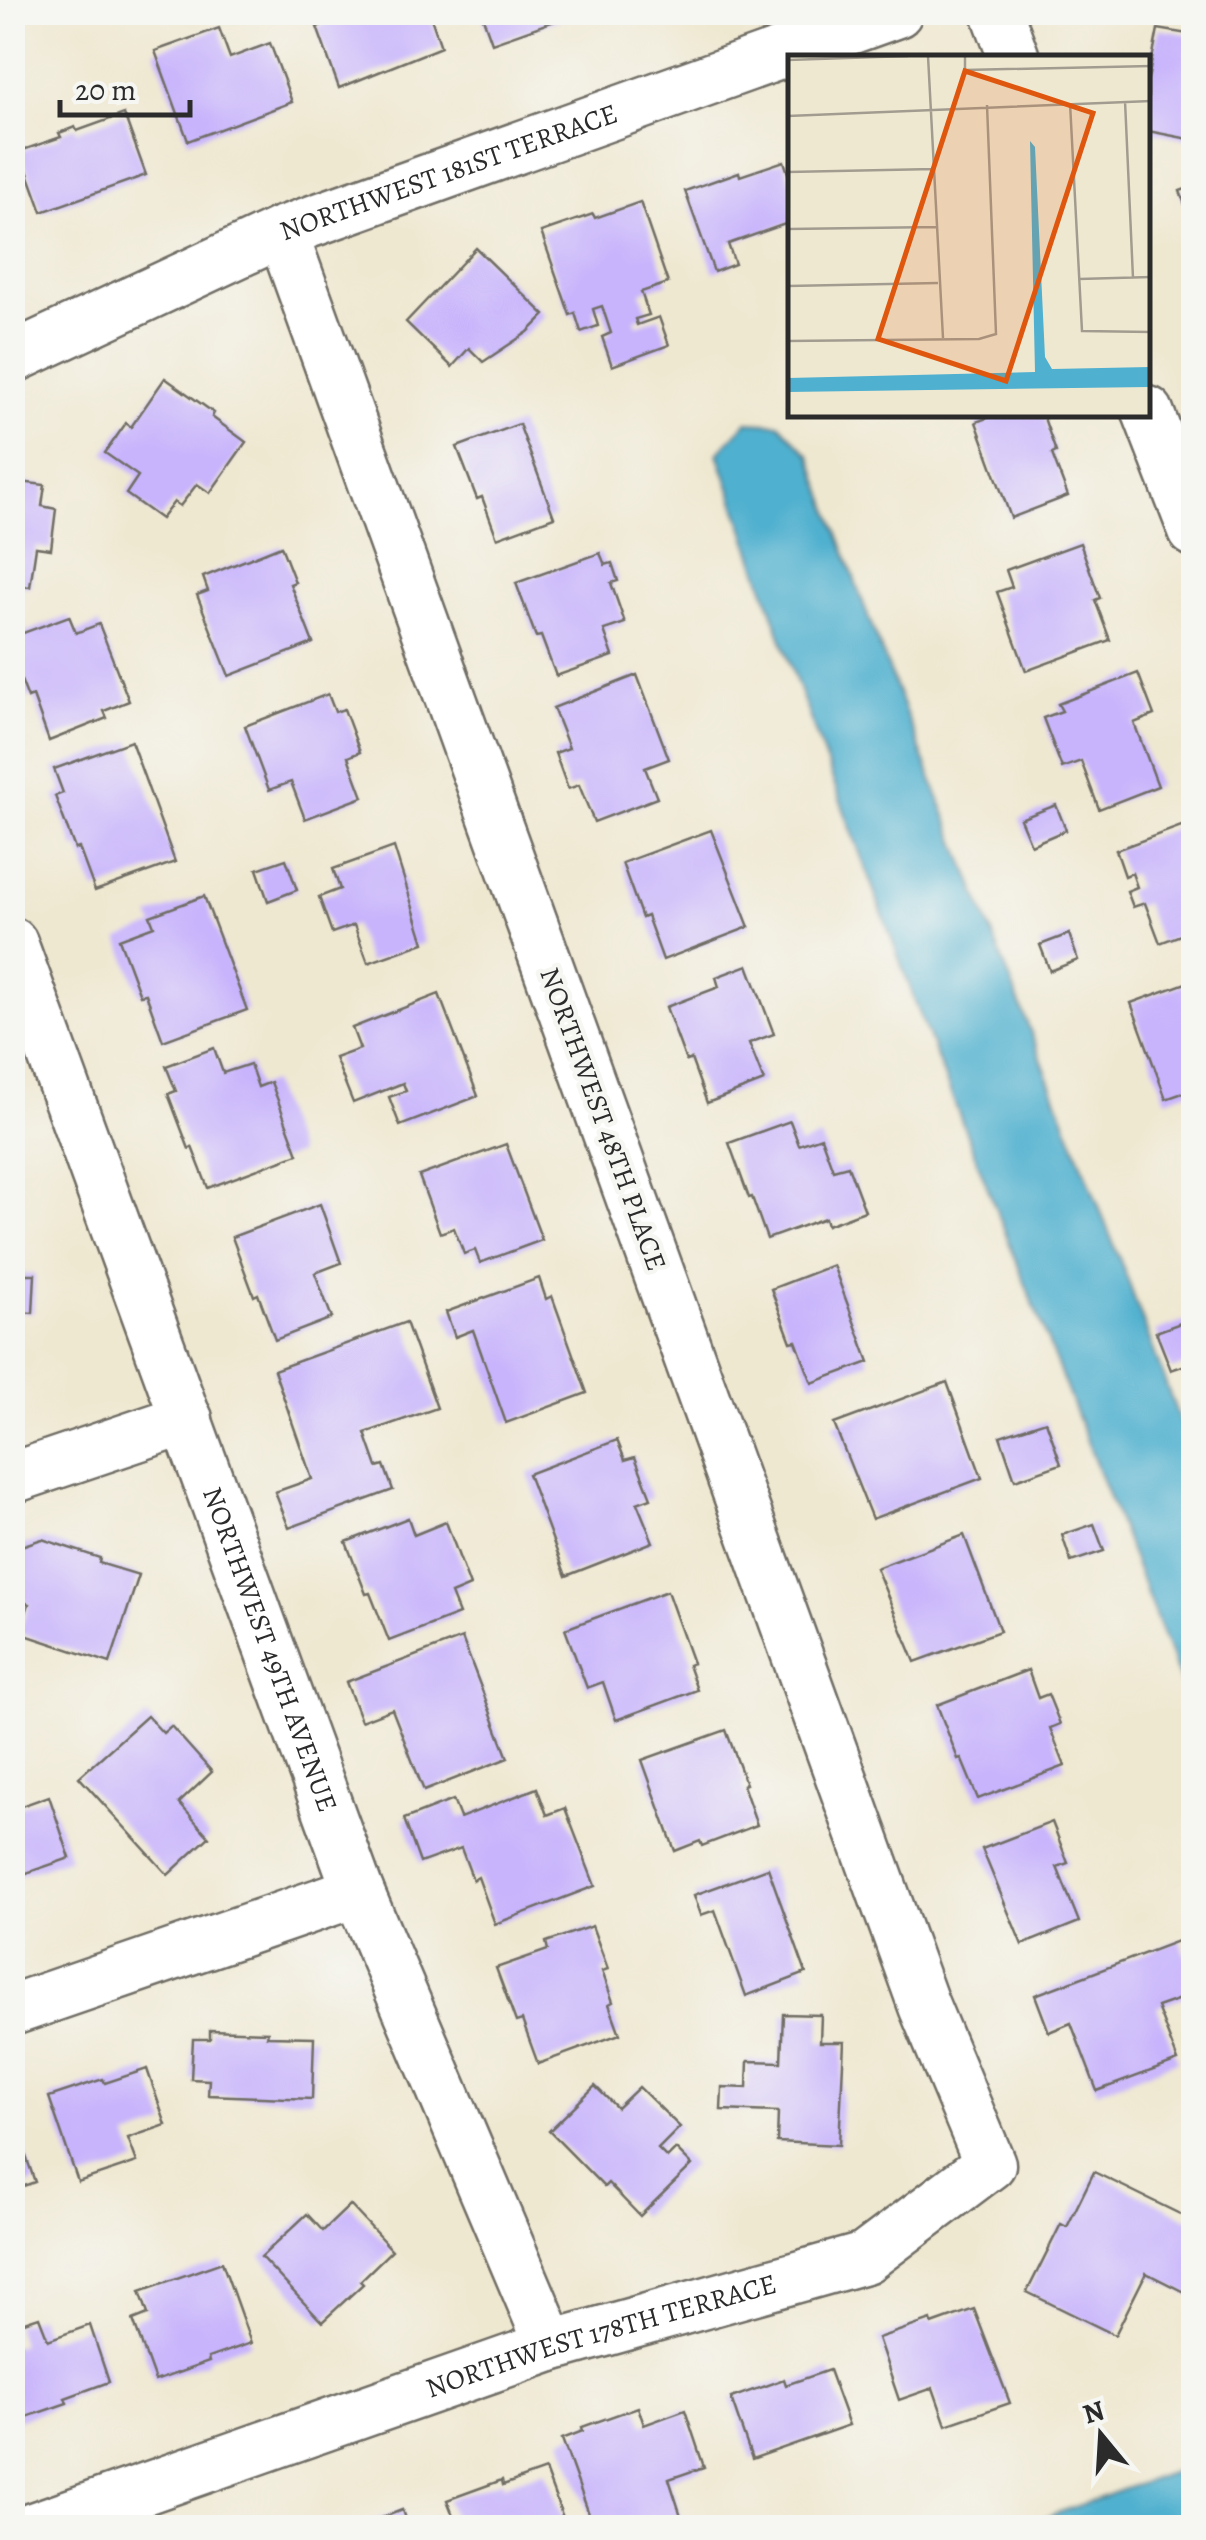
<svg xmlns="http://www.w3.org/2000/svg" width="1206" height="2540" viewBox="0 0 1206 2540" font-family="Alegreya,serif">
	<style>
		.water { fill: #50b0cf; stroke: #3e6e7d; stroke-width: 2.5 }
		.building { fill: #c8b4fc }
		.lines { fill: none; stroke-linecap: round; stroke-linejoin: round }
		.minor-casing { stroke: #706d65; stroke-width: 55 }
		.minor { stroke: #fff; stroke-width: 50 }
		.labels { text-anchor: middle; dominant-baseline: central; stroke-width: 9; stroke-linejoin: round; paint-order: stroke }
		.street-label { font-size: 28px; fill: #2b2b2b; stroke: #f6f6f2 }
		.inset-road { fill: none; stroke: #a19c8f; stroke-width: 2.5 }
		.view { fill: #df570e; fill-opacity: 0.15; stroke: #df570e; stroke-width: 5 }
		.inset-edge { fill: none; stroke: #2b2b2b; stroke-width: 5 }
	</style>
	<rect width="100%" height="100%" fill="#f6f6f2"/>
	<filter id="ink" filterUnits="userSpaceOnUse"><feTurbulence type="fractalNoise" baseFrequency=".01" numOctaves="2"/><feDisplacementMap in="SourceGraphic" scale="20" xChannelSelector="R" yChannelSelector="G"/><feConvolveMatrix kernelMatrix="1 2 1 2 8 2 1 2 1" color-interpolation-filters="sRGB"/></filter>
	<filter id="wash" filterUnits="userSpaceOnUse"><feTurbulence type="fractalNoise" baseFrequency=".0048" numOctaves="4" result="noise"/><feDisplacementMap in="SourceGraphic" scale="40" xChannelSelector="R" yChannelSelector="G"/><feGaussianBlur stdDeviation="2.25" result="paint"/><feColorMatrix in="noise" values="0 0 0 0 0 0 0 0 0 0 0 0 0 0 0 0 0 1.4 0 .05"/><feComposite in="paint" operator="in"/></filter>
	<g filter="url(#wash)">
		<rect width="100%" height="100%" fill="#efe8d1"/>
		<!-- water -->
		<g class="water">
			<polygon points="747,422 780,424 810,456 869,619 1128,1281 1193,1458 1193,1712 922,1020 794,675 718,453"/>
			<polygon points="1193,2465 1193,2527 1018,2527"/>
		</g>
		<g id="blocks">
			<!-- building -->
			<g class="building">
				<polygon points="353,12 429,12 441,47 339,88 317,27"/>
				<polygon points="481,12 577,12 577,13 492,43"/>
				<polygon points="219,28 230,58 270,43 292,102 188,141 155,51"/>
				<polygon points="1158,29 1194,35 1194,140 1148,131 1148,80"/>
				<polygon points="124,114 146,175 42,212 20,151 61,137 59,133 75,127 77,131"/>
				<polygon points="784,161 791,182 791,222 728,244 735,264 714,272 685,191 739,172 740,176"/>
				<polygon points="1194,186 1194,227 1193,227 1180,191"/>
				<polygon points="640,202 668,283 641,292 649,315 635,319 637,325 659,317 669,345 612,366 602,337 611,333 602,306 593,309 598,326 581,332 575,313 570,315 541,232 593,214 595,218"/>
				<polygon points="476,248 545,315 528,332 483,362 469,348 452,367 406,322"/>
				<polygon points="165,378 214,413 212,417 246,442 210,493 197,484 180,506 174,502 161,519 126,494 138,476 105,453 126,423 131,427"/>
				<polygon points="995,415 1043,415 1056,452 1052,454 1068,496 1011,518 976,422"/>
				<polygon points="519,424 554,517 497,538 482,497 477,499 457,447"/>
				<polygon points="12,481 45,485 42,506 56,509 51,549 36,547 30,587 12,585"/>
				<polygon points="1080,543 1100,598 1095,600 1110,640 1026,671 997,592 1012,587 1006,570"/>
				<polygon points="281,546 295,582 290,584 313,643 229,676 197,595 208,591 203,577"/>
				<polygon points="600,553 605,565 612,563 618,581 611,583 625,623 604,630 613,656 556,676 541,636 536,637 516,583"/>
				<polygon points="69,616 76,633 99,624 129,701 104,711 107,718 49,741 33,696 28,698 12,657 12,637"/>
				<polygon points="1138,673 1154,715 1134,723 1158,786 1099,809 1081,761 1062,768 1043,718 1062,711 1058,704"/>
				<polygon points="637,675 669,759 645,768 657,798 594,822 579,785 568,789 555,753 569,748 553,708"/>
				<polygon points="328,694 335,712 344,709 360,752 348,757 363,797 305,819 291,782 269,790 245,726"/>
				<polygon points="131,741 175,862 95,891 79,848 75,849 55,796 63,793 54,769"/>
				<polygon points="1056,805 1066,830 1031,845 1020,819"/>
				<polygon points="1184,825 1194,851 1194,930 1160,943 1145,903 1133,907 1127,891 1137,887 1132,873 1125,876 1116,850"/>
				<polygon points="711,830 749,927 663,960 647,916 642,918 622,863"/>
				<polygon points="394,847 424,943 368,963 354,925 332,933 319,897 340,889 333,869"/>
				<polygon points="286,859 297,890 268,901 257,869"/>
				<polygon points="204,896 247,1010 163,1041 146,994 140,995 119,939 154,926 150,916"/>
				<polygon points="1069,934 1078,960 1050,971 1040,945"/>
				<polygon points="748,965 774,1034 749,1043 764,1081 707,1103 691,1059 686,1061 666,1007 719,987 716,977"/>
				<polygon points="1194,980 1194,1089 1166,1099 1131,1003"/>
				<polygon points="439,994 478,1096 400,1126 389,1097 406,1091 403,1083 353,1103 335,1058 360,1049 352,1028"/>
				<polygon points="214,1048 223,1073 250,1064 258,1087 271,1082 298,1154 208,1188 192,1147 189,1149 168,1094 176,1091 166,1066"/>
				<polygon points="790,1121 799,1145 821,1137 833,1170 848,1166 865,1211 827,1225 825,1218 767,1239 752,1197 749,1198 729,1143"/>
				<polygon points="506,1144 542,1240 480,1263 475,1250 464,1254 454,1228 440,1233 419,1176"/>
				<polygon points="320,1204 341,1263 315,1273 332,1318 275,1340 258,1294 254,1296 232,1237"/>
				<polygon points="12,1253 23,1253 22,1274 35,1274 33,1313 17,1312 16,1350 12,1350"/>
				<polygon points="833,1265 869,1362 812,1383 796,1341 791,1342 771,1289"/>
				<polygon points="539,1278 546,1299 552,1296 587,1393 506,1423 473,1330 455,1337 446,1312"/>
				<polygon points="1194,1318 1194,1362 1171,1370 1156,1332"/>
				<polygon points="406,1322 437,1408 365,1433 377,1467 384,1465 393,1490 289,1528 275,1492 312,1479 274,1370"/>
				<polygon points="947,1382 982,1478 872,1519 834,1424"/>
				<polygon points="1046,1421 1061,1464 1015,1480 1000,1436"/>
				<polygon points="617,1440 625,1460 635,1457 651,1498 637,1503 653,1542 566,1576 528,1474"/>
				<polygon points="408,1518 414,1535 446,1522 470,1586 451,1594 459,1614 389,1641 370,1593 366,1594 346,1542"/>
				<polygon points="1094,1524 1104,1551 1071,1562 1062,1535"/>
				<polygon points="964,1535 1000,1631 915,1662 876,1568"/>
				<polygon points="42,1539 100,1558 99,1563 139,1575 110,1663 19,1633 29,1604 22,1601 12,1604 12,1549"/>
				<polygon points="667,1591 693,1663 688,1665 697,1690 616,1720 603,1682 587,1688 565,1629"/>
				<polygon points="462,1638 508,1758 424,1791 392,1709 361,1721 346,1682"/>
				<polygon points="1028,1670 1038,1698 1048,1694 1060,1724 1050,1728 1065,1766 978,1799 961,1758 958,1759 937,1705"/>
				<polygon points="147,1716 163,1733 171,1726 212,1772 179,1803 209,1837 168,1875 79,1777"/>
				<polygon points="726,1730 746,1784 743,1785 757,1825 702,1846 700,1841 675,1851 642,1760"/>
				<polygon points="13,1788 19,1807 49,1796 70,1858 12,1878"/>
				<polygon points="537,1788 547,1815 565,1808 595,1886 495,1924 478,1877 473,1880 461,1848 420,1863 404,1819 453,1800 460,1818"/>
				<polygon points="1052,1822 1068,1863 1057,1867 1079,1922 1022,1945 982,1849"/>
				<polygon points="768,1868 806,1973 746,1996 715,1910 701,1915 694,1895"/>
				<polygon points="592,1926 608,1969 602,1971 613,2002 609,2004 620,2034 538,2064 522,2020 516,2022 496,1968 548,1950 546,1942"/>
				<polygon points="1180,1940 1194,1975 1194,1994 1157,2007 1178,2061 1097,2091 1071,2023 1049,2032 1035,1995"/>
				<polygon points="783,2014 821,2015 820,2042 844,2042 839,2145 777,2142 778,2112 721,2110 722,2087 747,2088 748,2061 781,2062"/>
				<polygon points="210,2030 268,2032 267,2036 314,2037 312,2099 208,2095 209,2080 191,2079 193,2039 210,2039"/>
				<polygon points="147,2069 166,2125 128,2138 137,2162 78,2182 49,2097 103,2079 105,2083"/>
				<polygon points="595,2086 617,2108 639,2087 680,2127 658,2149 667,2158 676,2149 692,2165 640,2216 608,2183 604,2187 549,2131"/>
				<polygon points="13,2119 35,2182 12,2190 12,2120"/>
				<polygon points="1094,2172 1194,2221 1194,2297 1146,2273 1115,2335 1027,2292 1061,2224 1067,2227"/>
				<polygon points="350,2205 392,2250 360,2281 363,2284 322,2322 261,2257 307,2214 323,2231"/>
				<polygon points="222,2262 251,2343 208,2358 209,2362 155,2381 133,2320 148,2314 140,2291"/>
				<polygon points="974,2309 1010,2403 946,2425 933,2388 899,2400 878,2338 931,2320 932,2324"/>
				<polygon points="39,2317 48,2340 90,2325 109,2382 65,2398 67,2403 12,2422 12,2347 21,2344 15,2325"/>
				<polygon points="829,2370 849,2425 752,2459 731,2398 784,2379 786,2385"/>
				<polygon points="638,2407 644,2425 685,2410 704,2467 669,2479 684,2525 677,2528 618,2528 616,2522 594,2528 562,2439 583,2431 582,2427"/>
				<polygon points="545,2470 567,2528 458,2528 447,2500 502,2480 503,2485"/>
				<polygon points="402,2510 408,2528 358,2528 358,2527"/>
			</g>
		</g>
	</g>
	<g filter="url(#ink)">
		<use href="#blocks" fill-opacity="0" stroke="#706d65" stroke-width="2.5"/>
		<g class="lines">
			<defs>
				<g id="minor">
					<polyline points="997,12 1014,58"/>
					<path id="s1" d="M 12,358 L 282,232 L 897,12"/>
					<polyline points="1148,412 1194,531"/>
					<path id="s2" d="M 12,943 L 358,1891 L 551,2346"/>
					<polyline points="12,1478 187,1419"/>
					<polyline points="12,2010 358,1891"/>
					<path id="s3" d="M 33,2528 L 551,2346 L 865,2258 L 990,2164 L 924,2006 L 282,232"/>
				</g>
			</defs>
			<!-- minor casing -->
			<use href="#minor" class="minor-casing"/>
			<!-- minor -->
			<use href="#minor" class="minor"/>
		</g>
	</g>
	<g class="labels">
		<!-- street labels -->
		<g class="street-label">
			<text stroke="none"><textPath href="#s1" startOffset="475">NORTHWEST 181ST TERRACE</textPath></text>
			<text transform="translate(603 1119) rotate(70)">NORTHWEST 48TH PLACE</text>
			<text stroke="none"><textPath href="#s2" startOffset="752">NORTHWEST 49TH AVENUE</textPath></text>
			<text stroke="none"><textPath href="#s3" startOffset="600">NORTHWEST 178TH TERRACE</textPath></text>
		</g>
	</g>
	<!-- overview -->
	<g transform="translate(788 55)">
		<rect width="362" height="362" fill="#efe8d1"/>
		<path d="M 242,86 L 247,92 L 257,302 L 264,314 L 362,312 L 362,332 L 0,337 L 0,323 L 247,317 Z" fill="#50b0cf"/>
		<path class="inset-road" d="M 140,1 L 155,283M 177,1 L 177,15 L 363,11M 0,5 L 120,1M 337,46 L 345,223M 282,48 L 294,276 L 363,277M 0,61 L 363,46M 0,117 L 146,114M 0,174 L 148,172M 291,224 L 363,222M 0,231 L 150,228M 0,286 L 191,284 L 208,279 L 199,50"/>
		<path class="view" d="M 177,16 L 305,58 L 218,326 L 90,284 Z"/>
		<rect width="362" height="362" class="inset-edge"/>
	</g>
	<!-- margin -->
	<rect width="1206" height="2540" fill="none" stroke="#f6f6f2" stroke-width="50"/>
	<!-- north arrow -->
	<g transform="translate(1101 2435) rotate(342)" stroke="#f6f6f2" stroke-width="8" paint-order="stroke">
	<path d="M0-8L18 38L0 25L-18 38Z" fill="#2b2b2b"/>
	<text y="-15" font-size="28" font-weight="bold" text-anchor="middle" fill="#2b2b2b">N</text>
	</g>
	<!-- scale -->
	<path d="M60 100v15h130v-15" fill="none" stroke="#2b2b2b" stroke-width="5"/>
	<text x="75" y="100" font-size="30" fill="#2b2b2b" stroke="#f6f6f2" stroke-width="8" paint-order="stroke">20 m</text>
</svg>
